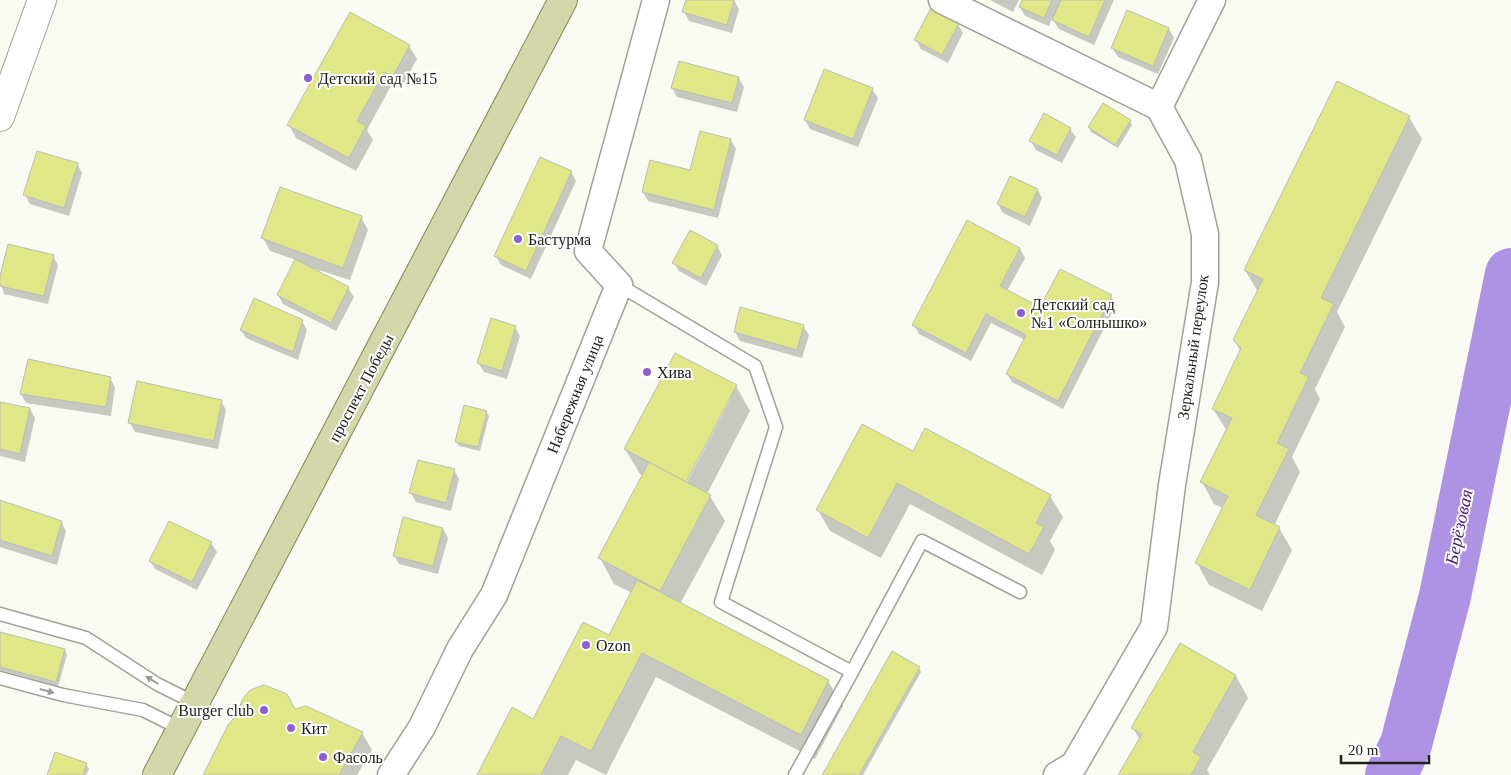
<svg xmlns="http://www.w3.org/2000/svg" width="1511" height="775" viewBox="0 0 1511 775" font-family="'Times New Roman',serif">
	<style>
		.shadow { fill: #0003; fill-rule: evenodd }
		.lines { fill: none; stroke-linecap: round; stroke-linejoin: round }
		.river { stroke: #ae92e4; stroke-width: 52 }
		.building { fill: #dfe786; stroke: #bcbdb5 }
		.service-casing { stroke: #a0a199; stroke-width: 15 }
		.minor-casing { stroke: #a0a199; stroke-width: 29 }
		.tertiary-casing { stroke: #a0a199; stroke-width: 30 }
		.primary-casing { stroke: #828552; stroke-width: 30 }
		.service { stroke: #fff; stroke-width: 12 }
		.minor { stroke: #fff; stroke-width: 26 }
		.tertiary { stroke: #fff; stroke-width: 28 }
		.primary { stroke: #d3d7a9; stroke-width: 28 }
		.oneway { fill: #9b9b99 }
		.poi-dot { fill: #8e5ed7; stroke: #fff; stroke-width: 2 }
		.labels { text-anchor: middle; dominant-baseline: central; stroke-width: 4; stroke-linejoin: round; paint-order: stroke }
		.poi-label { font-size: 16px; fill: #20201d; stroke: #fff; text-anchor: start }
		.street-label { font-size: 16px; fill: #20201d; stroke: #fff }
		.water-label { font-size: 18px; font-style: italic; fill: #471b7b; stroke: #fff }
	</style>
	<rect width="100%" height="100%" fill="#f9faf1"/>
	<!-- shadow -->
	<g class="shadow">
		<polygon points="687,0 734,0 739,9 732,33 689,21 684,12"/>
		<polygon points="990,0 1019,0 1013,12"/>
		<polygon points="1023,0 1114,0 1094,45 1059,29 1052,18 1049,26 1025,16 1020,7"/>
		<polygon points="1128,11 1169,29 1174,38 1158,74 1118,57 1112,48"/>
		<polygon points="958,24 963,33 948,63 921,49 916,40"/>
		<polygon points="409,46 417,59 401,88 392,84 367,130 373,140 356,171 296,138 289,125"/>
		<polygon points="739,78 744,87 737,112 677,97 672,88"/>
		<polygon points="1338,82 1409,117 1422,139 1337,312 1345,327 1315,389 1320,399 1292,457 1300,472 1274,526 1279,528 1292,550 1262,611 1209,585 1197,563 1223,508 1214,504 1202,482 1227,431 1213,409 1241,352 1234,340 1258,292 1245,270"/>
		<polygon points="872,89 878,98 858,147 810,129 805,120"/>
		<polygon points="1130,121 1132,125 1118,148 1091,132 1089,127"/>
		<polygon points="1070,129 1076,137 1062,163 1036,150 1031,141"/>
		<polygon points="731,140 736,149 718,218 648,201 643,192 691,171"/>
		<polygon points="77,164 82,173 69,216 30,204 25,195"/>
		<polygon points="571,172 576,181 531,279 501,265 496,256"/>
		<polygon points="1037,189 1042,198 1030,226 1003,213 998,204"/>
		<polygon points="361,217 368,230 350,280 306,266 348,288 354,297 336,331 283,304 278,295 296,260 270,251 263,238"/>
		<polygon points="717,246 722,255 706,286 679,271 674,263"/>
		<polygon points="1020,249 1025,258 1007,291 1041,309 1111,296 1116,305 1063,409 1012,382 1007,374 1025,340 991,323 971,361 919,334 914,325"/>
		<polygon points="53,256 58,265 48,304 4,294 0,281"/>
		<polygon points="302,321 307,330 298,360 246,338 241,330"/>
		<polygon points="803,326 809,335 802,358 740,341 735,332"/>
		<polygon points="515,327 520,336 507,379 484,372 478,363"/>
		<polygon points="29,361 110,378 115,387 111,416 26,403 21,394"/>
		<path d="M 736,386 L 750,411 L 707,494 L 710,496 L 725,521 L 680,604 L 828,681 L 843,706 L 815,759 L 656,677 L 606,775 L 576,760 L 568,775 L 478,775 L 534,721 L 610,637 L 632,593 L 614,584 L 600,558 L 643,476 L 640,474 L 625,449 ZM 729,398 L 731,398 L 684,488 L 682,487 Z"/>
		<polygon points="221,401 226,410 218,449 135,432 130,423"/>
		<polygon points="0,403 30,409 35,418 25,462 0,456"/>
		<polygon points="486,412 489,416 480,451 459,446 457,442"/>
		<polygon points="914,453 1050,496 1063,517 1050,541 1055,550 1042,575 910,504 881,558 830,531 818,510"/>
		<polygon points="454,470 459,479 451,511 416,502 411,493"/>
		<polygon points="0,501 61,522 66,531 57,565 0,547"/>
		<polygon points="169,522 211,543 217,552 197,590 155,569 150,561"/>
		<polygon points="443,529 448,538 438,574 399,564 394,555"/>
		<polygon points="0,633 65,650 67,655 58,686 0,670"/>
		<polygon points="1180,645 1236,676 1248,698 1207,770 1210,775 1120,775 1140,740 1133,728"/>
		<polygon points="919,668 921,672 863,775 823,775"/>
		<polygon points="295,710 362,733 372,750 357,775 205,775"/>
		<polygon points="86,764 89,769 86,775 48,775"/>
	</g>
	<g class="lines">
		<!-- river -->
		<polyline class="river" points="1391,775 1406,744 1445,596 1511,274"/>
	</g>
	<!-- building -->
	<g class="building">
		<polygon points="686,0 734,0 727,25 682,12"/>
		<polygon points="1022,0 1052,0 1044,18 1019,7"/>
		<polygon points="1061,0 1105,0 1089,37 1052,20"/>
		<polygon points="931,8 959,23 942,55 914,40"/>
		<polygon points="1127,10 1169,28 1153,66 1111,48"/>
		<polygon points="350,12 410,45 393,76 384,72 357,121 366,126 349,158 287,125"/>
		<polygon points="679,61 739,77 732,103 671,88"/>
		<polygon points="824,69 873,88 853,139 804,120"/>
		<polygon points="1337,81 1410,116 1321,298 1334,304 1300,373 1309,377 1277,443 1289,449 1256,515 1280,527 1250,590 1195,563 1228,496 1200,482 1232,418 1212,409 1241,348 1233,340 1263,279 1244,270"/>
		<polygon points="1103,103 1131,120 1115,145 1088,127"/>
		<polygon points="1044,113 1071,128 1057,155 1029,141"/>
		<polygon points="700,131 731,139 714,210 642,192 650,160 690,170"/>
		<polygon points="37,151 78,163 64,208 23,195"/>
		<polygon points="540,157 572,171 526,271 494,256"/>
		<polygon points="1010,176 1038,189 1025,217 997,204"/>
		<polygon points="280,187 362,216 343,268 261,238"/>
		<polygon points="967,220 1020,248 1000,286 1040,307 1060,269 1112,295 1058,401 1006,374 1026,335 986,314 966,353 912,325"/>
		<polygon points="690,230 718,245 701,278 672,263"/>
		<polygon points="8,244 54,255 44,296 0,286 0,276"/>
		<polygon points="295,259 349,287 331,323 277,295"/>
		<polygon points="254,298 303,320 293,352 240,330"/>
		<polygon points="740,307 804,325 797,350 734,332"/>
		<polygon points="491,318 516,326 502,371 477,363"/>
		<polygon points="675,353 737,385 686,482 624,449"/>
		<polygon points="28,359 111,377 106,407 20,394"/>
		<polygon points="137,381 222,400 214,441 128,423"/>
		<polygon points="0,402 30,408 20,454 0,449"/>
		<polygon points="464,405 487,411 478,447 455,442"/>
		<polygon points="862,424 913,451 925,428 1051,495 1036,523 1044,527 1029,554 897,483 868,538 816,510"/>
		<polygon points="418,460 455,469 446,503 409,493"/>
		<polygon points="649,462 711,495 660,591 598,558"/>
		<polygon points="0,500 62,521 52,556 0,540"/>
		<polygon points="403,517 443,528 433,566 393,556"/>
		<polygon points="169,521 212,542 192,582 149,561"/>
		<polygon points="637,580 829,680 801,735 642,653 591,751 561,736 541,775 477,775 512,707 533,719 583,622 609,635"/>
		<polygon points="0,632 65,649 56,682 0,667"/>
		<polygon points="1180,643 1236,675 1193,752 1201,757 1191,775 1118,775 1142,734 1131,728"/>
		<polygon points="892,651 920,667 859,775 822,775"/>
		<polygon points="264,685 287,694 295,709 306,706 363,732 339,775 203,775 228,725 238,713 242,700 250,690"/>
		<polygon points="55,752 87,763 83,775 47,775"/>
	</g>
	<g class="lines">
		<defs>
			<g id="service">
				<polyline points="619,285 755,366 776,427 721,602 852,672 922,541 1020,592"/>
				<polyline points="0,614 86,638 157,684 195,703"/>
				<polyline points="0,678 63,695 143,710 181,729"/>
				<polyline points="795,775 852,672"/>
			</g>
			<g id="minor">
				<polyline points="942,0 1159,107 1188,160 1205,234 1205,282 1172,485 1154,627 1074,765 1057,775"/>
				<polyline points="1159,107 1212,0"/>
				<polyline points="391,775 422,727 460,649 494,595 619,285 588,251 656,0"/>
			</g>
			<polyline id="tertiary" points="0,117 42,0"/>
			<polyline id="primary" points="157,775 563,0"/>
		</defs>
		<!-- service casing -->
		<use href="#service" class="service-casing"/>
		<!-- minor casing -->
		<use href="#minor" class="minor-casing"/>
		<!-- tertiary casing -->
		<use href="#tertiary" class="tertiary-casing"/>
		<!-- primary casing -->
		<use href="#primary" class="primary-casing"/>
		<!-- service -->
		<use href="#service" class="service"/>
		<!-- minor -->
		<use href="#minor" class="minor"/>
		<!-- tertiary -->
		<use href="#tertiary" class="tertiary"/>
		<!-- primary -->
		<use href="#primary" class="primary"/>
	</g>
	<!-- one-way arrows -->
	<defs><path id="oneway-solid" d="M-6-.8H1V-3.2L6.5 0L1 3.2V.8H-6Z" transform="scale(1.25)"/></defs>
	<g class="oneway">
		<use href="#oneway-solid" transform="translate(152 680) rotate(-148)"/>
		<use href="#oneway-solid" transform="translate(47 691) rotate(15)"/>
	</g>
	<!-- markers -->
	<g class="poi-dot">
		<circle cx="308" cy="78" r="5"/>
		<circle cx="518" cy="239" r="5"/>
		<circle cx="1021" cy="313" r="5"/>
		<circle cx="647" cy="372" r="5"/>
		<circle cx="586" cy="645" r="5"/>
		<circle cx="264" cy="710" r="5"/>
		<circle cx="291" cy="728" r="5"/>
		<circle cx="323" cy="757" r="5"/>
	</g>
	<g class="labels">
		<!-- poi labels -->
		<g class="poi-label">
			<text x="318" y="78">Детский сад №15</text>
			<text x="528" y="239">Бастурма</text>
			<text x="1031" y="304">Детский сад<tspan x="1031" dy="18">№1 «Солнышко»</tspan></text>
			<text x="657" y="372">Хива</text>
			<text x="596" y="645">Ozon</text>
			<text x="254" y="710" text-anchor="end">Burger club</text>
			<text x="301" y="728">Кит</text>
			<text x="333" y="757">Фасоль</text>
		</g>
		<!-- street labels -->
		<g class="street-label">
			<text transform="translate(1193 347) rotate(-82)">Зеркальный переулок</text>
			<text transform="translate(361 388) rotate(-62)">проспект Победы</text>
			<text transform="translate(575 394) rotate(-68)">Набережная улица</text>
		</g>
		<!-- water labels -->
		<g class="water-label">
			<text transform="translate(1459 527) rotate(-78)">Берёзовая</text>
		</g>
	</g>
	<!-- scale -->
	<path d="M1341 755v8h88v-8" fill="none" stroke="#20201d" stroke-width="2.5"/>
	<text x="1348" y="755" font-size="15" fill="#20201d" stroke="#ffffff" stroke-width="4" paint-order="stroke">20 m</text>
</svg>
